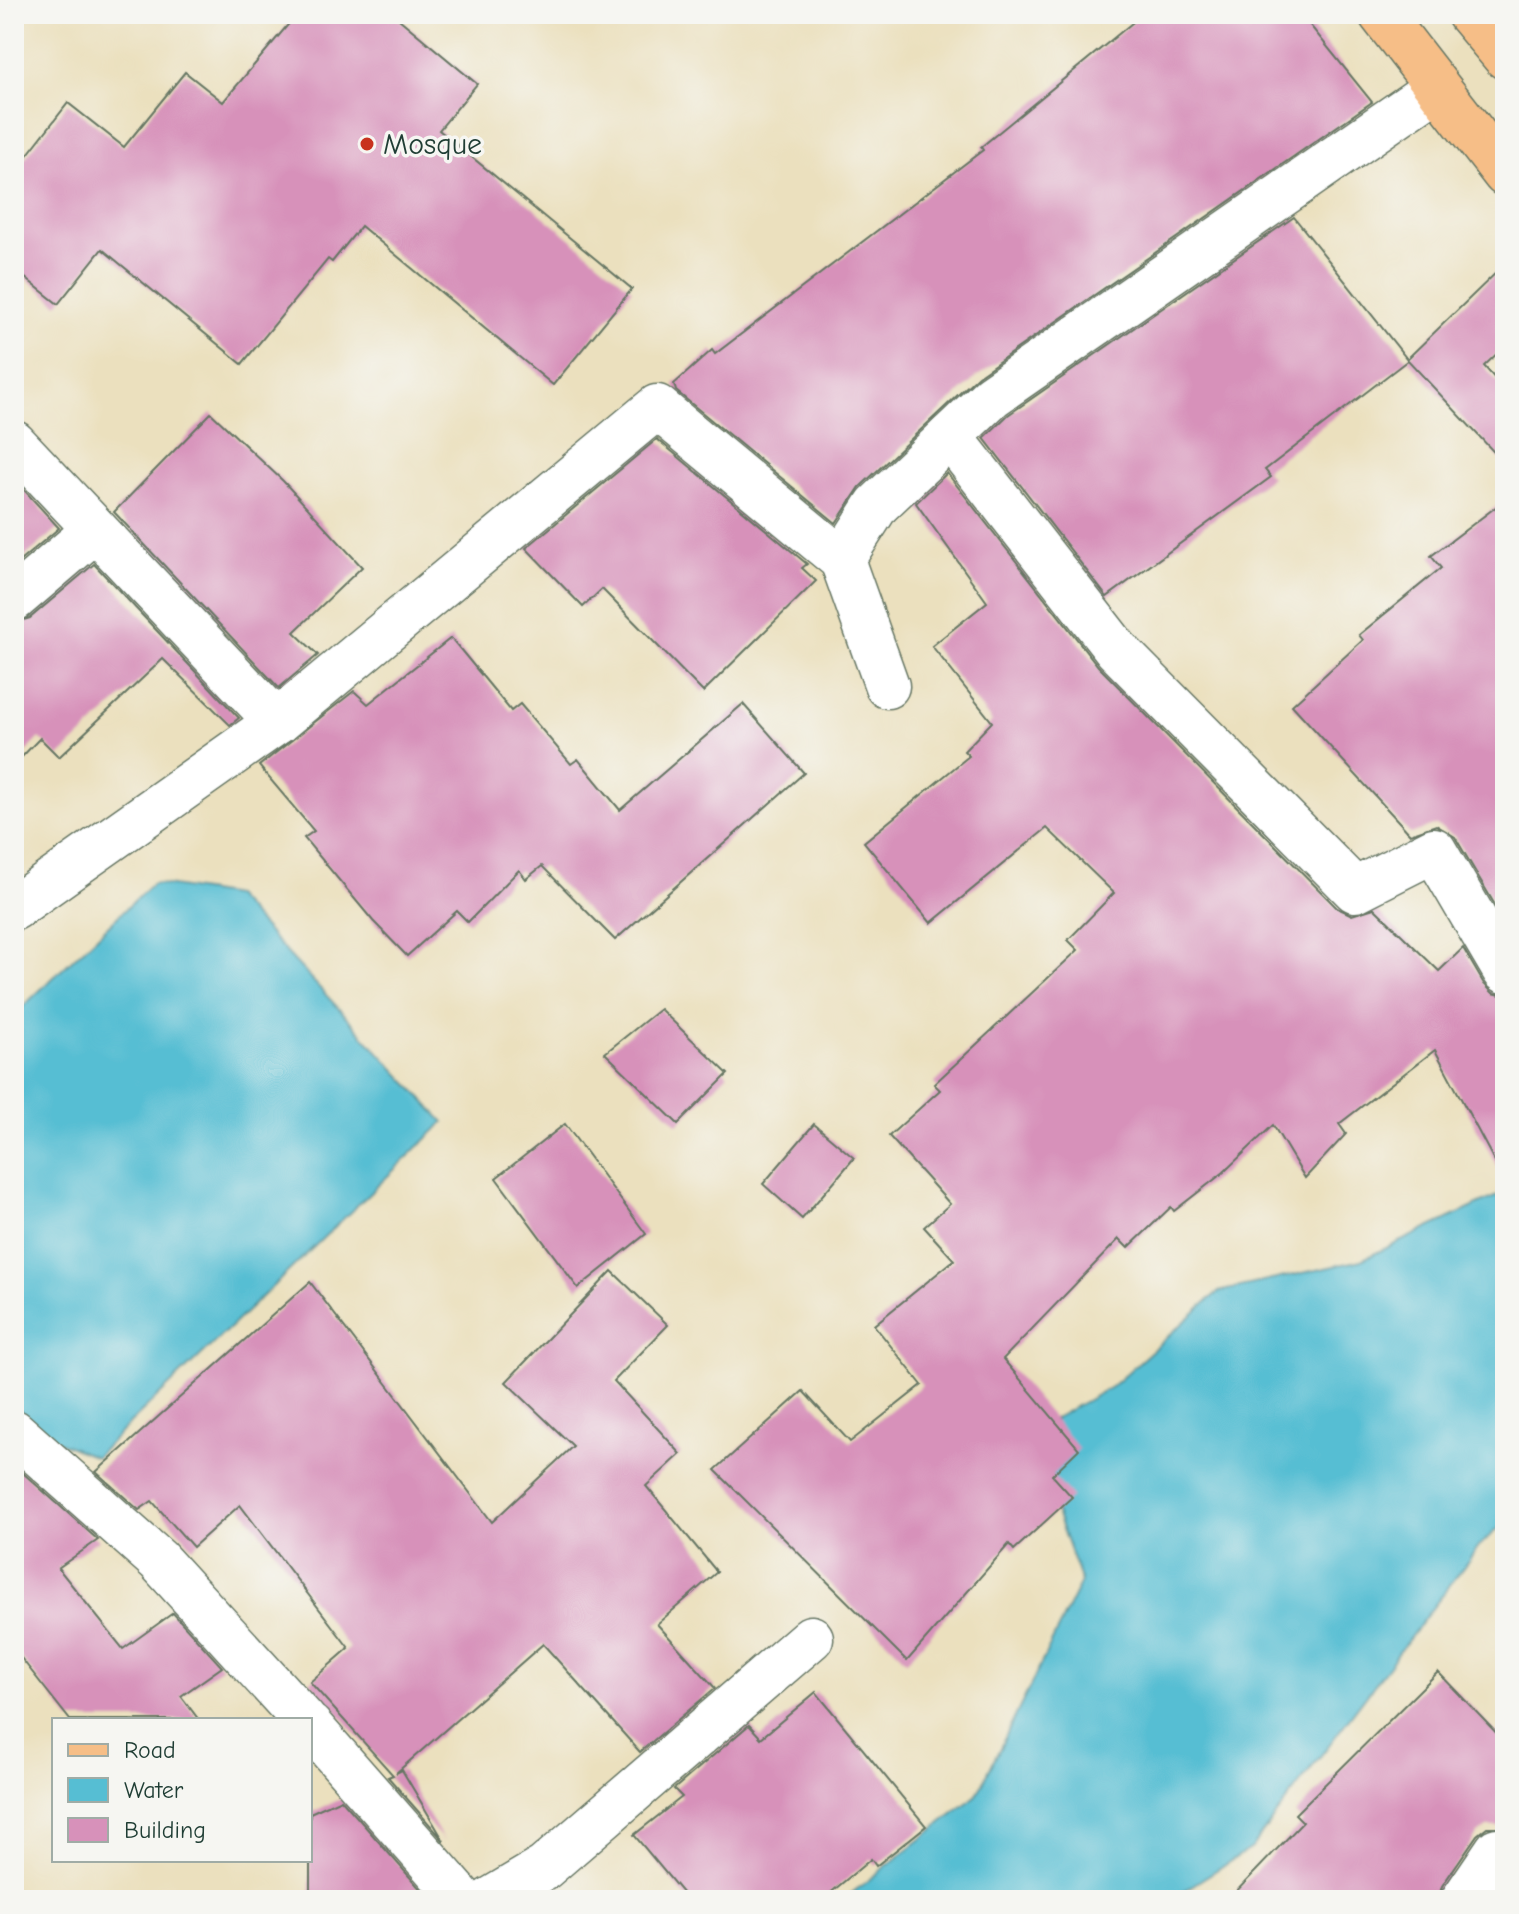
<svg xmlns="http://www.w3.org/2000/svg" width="1519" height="1914" viewBox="0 0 1519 1914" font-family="'Comic Neue',sans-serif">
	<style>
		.water { fill: #56bed3; stroke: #3a7e84; stroke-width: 2 }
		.building { fill: #d791ba }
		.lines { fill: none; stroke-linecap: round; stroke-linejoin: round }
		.street-casing { stroke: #667664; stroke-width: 47 }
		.primary-casing { stroke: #667664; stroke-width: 47 }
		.street { stroke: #fff; stroke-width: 44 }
		.primary { stroke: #f6be87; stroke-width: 44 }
		.poi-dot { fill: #c8321e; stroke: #f6f6f2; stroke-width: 3 }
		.labels { text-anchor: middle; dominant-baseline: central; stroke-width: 7; stroke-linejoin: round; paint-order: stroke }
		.poi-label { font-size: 30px; fill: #1f3d34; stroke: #f6f6f2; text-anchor: start }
	</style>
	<rect width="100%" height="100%" fill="#f6f6f2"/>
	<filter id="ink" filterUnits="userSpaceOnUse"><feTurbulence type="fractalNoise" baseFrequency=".0125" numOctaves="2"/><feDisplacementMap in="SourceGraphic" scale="16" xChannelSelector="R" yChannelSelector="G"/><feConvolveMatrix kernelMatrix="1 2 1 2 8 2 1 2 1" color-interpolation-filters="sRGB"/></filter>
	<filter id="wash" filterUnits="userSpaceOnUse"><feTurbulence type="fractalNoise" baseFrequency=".006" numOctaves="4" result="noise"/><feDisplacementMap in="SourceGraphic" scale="32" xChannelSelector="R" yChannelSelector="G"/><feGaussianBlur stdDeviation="1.8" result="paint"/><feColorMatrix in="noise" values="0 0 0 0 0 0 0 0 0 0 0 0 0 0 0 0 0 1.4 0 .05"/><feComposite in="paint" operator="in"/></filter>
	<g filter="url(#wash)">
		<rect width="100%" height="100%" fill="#ebe0be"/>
		<!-- water -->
		<g class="water">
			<polygon points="153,883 234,896 444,1122 95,1457 14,1424 14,1015"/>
			<polygon points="1505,1192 1505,1523 1480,1545 1251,1848 1169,1900 843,1900 977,1795 1081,1582 1050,1496 1055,1418 1111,1387 1218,1292 1361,1260"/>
		</g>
		<g id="blocks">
			<!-- building -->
			<g class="building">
				<polygon points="297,14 393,14 477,84 439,130 632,289 553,385 361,226 332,262 328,259 242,364 102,249 58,304 14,269 14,172 68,103 124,147 185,72 223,102"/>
				<polygon points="1143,14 1301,14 1372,102 978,376 860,487 836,523 676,391 674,384 712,350 715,354 983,150 981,147"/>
				<polygon points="1294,217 1407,359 1505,264 1505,346 1484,366 1505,390 1505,464 1408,360 1265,470 1271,477 1107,597 984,438 1008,415"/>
				<polygon points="211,413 283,481 362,567 294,632 318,655 279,688 114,512"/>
				<polygon points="657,439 807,564 802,568 816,581 703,692 602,589 583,607 526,548"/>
				<polygon points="947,473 1098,666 1337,908 1352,915 1374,908 1439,971 1463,948 1484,984 1493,993 1505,996 1505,1181 1435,1050 1339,1124 1346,1134 1305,1178 1273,1125 1224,1172 1174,1211 1171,1207 1128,1248 1119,1239 1003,1359 1079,1449 1052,1475 1072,1497 1014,1550 1009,1544 907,1661 715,1470 803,1391 850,1442 922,1385 874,1325 954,1260 924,1227 950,1204 889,1136 940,1090 934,1084 1078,950 1068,940 1114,893 1047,828 931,923 864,842 969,756 964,751 992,722 932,646 987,602 916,503"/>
				<polygon points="14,479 59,528 14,566"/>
				<polygon points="1505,500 1505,922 1455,837 1436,825 1410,834 1292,705 1363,640 1359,635 1441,568 1431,556"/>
				<polygon points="94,564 239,718 230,725 163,659 59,757 40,738 14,765 14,623 30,618"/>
				<polygon points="451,638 511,711 520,704 571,764 578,759 620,810 743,704 804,773 615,940 542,866 526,879 519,870 468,922 457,911 407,956 373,921 304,838 314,831 259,766 354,691 368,704"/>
				<polygon points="660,1009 728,1074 678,1124 605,1053"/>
				<polygon points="565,1124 646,1234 578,1288 496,1178"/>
				<polygon points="814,1124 854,1158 802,1219 763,1184"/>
				<polygon points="612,1271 668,1325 614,1381 681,1454 646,1486 717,1572 657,1624 715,1688 640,1752 543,1644 396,1773 402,1770 444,1841 388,1777 393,1775 310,1682 349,1648 240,1505 193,1547 152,1501 139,1510 96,1472 310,1282 492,1522 573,1446 506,1382"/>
				<polygon points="14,1465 98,1540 58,1568 123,1649 173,1613 222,1667 181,1696 199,1720 70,1720 14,1649"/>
				<polygon points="1438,1672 1505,1742 1505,1827 1487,1827 1477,1835 1442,1886 1438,1900 1228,1900 1303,1822 1295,1814"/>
				<polygon points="816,1692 926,1826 876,1866 871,1859 822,1900 688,1900 634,1835 682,1797 674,1789 749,1725 761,1738"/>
				<polygon points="341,1799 430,1900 310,1900 310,1813"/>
			</g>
		</g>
	</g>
	<g filter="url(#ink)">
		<use href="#blocks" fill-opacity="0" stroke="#667664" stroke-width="2"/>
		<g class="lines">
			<defs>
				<g id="street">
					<polyline points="950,436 1116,649 1355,890 1434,850 1505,971"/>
					<polyline points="14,443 277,722"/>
					<polyline points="14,599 95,530"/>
					<polyline points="887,686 842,560 877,505 992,396 1436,88"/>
					<polyline points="14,908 277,722 657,407 842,560"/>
					<polyline points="14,1432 158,1560 304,1720"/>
					<polyline points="310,1726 463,1900"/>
					<polyline points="490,1900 544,1868 811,1638"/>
					<polyline points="1463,1900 1497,1850"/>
				</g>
				<g id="primary">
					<polyline points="1381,14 1505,174"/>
					<polyline points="1469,14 1505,57"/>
				</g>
			</defs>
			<!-- street casing -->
			<use href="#street" class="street-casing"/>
			<!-- primary casing -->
			<use href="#primary" class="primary-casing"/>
			<!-- street -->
			<use href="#street" class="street"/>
			<!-- primary -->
			<use href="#primary" class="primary"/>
		</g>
	</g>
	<!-- markers -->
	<circle class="poi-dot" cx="367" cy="144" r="8"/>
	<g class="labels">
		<!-- poi labels -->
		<g class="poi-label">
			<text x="383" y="144">Mosque</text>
		</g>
	</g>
	<!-- margin -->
	<rect width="1519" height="1914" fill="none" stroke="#f6f6f2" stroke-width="48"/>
	<!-- legend -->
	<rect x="52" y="1718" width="260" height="144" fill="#f6f6f2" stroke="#a0aca6" stroke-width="2"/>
	<rect x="68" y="1744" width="40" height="12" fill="#f6be87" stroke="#a0aca6" stroke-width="2"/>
	<text x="124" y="1758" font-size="24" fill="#1f3d34">Road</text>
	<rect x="68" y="1778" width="40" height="24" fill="#56bed3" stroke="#a0aca6" stroke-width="2"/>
	<text x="124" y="1798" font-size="24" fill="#1f3d34">Water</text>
	<rect x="68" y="1818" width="40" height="24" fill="#d791ba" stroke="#a0aca6" stroke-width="2"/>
	<text x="124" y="1838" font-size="24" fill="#1f3d34">Building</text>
</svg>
